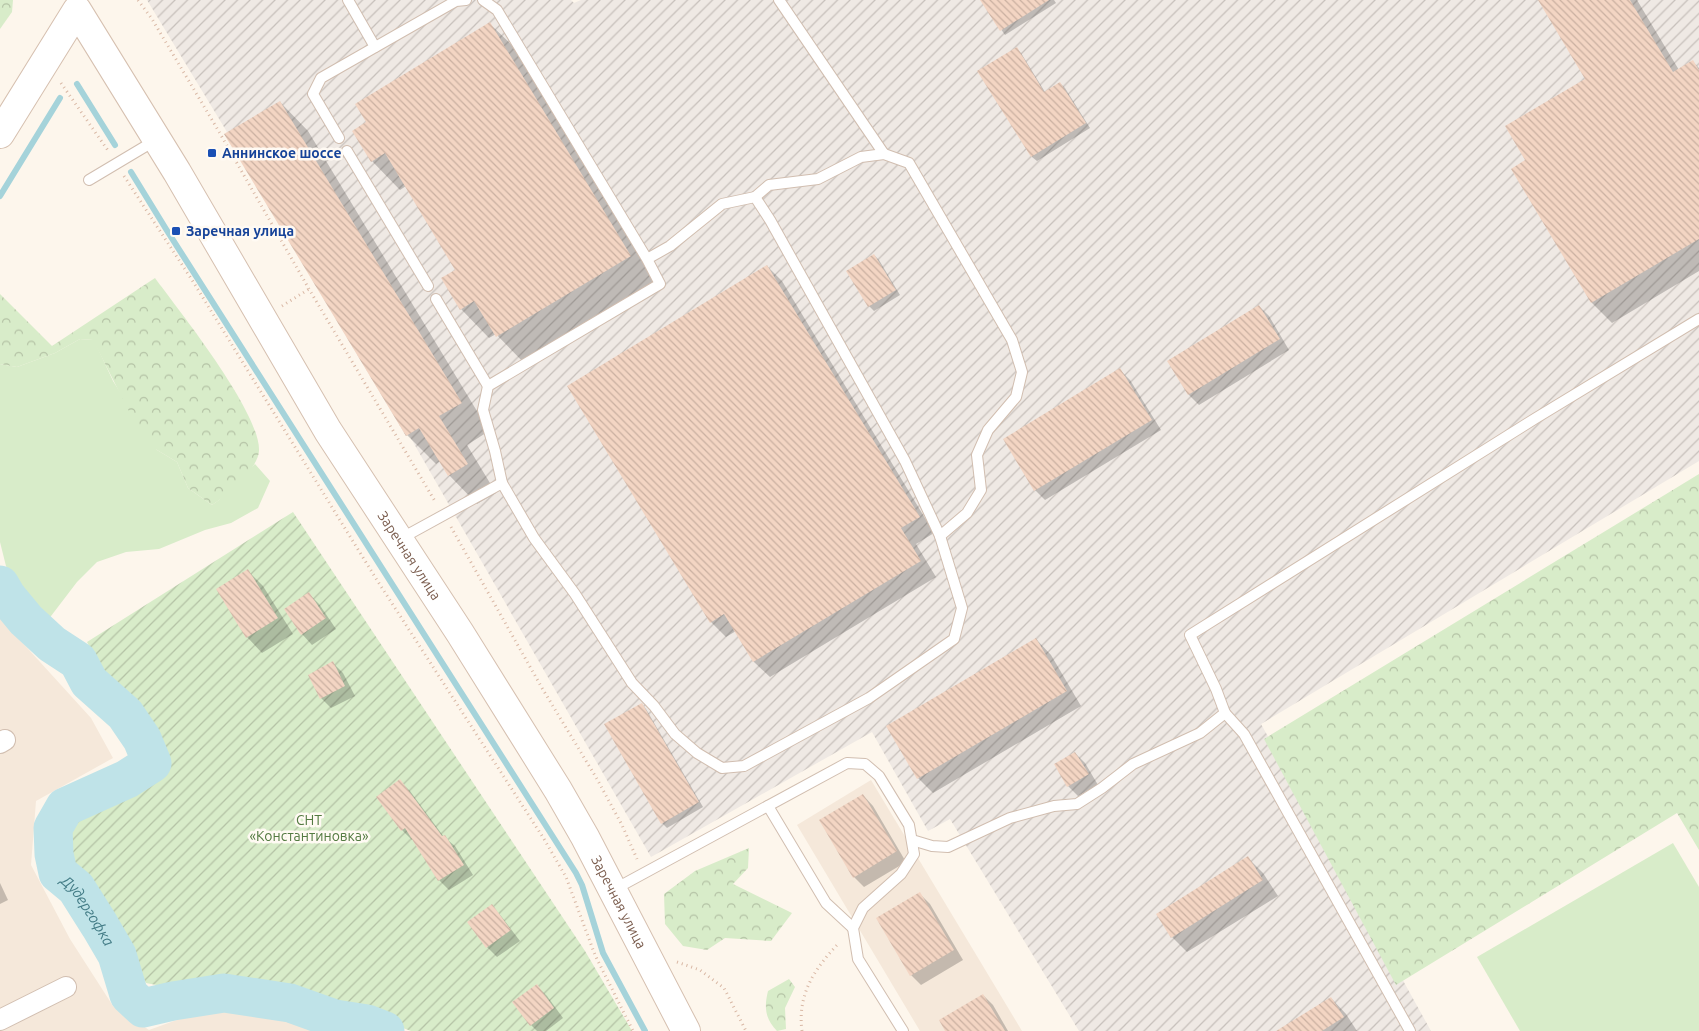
<svg xmlns="http://www.w3.org/2000/svg" width="1699" height="1031" viewBox="0 0 1699 1031" font-family="Ubuntu,sans-serif">
	<style>
		.residential { fill: #f5e8da }
		.industrial { fill: url(#industrial-furrows) }
		.green { fill: #d8ecc9 }
		.forest { fill: url(#forest-crowns) }
		.garden { fill: url(#garden-furrows) }
		.shadow { fill: #0003 }
		.lines { fill: none; stroke-linecap: round; stroke-linejoin: round }
		.stream { stroke: #a5d3da; stroke-width: 6 }
		.river { stroke: #bfe3e8; stroke-width: 39 }
		.building { fill: url(#building-back-hatch) }
		.lane-casing { stroke: #d1beb0; stroke-width: 12 }
		.street-casing { stroke: #d1beb0; stroke-width: 22 }
		.secondary-casing { stroke: #d6c0b0; stroke-width: 30 }
		.path { stroke: #d9b8a5; stroke-width: 3; stroke-dasharray: 1 4; stroke-linecap: butt }
		.lane { stroke: #fff; stroke-width: 10 }
		.street { stroke: #fff; stroke-width: 20 }
		.secondary { stroke: #fff; stroke-width: 28 }
		.transit-dot { fill: #1a4fb4; stroke: #fffaf3; stroke-width: 2 }
		.labels { text-anchor: middle; dominant-baseline: central; stroke-width: 5; stroke-linejoin: round; paint-order: stroke }
		.transit-label { font-size: 14px; font-weight: bold; fill: #164399; stroke: #fffaf3; text-anchor: start }
		.street-label { font-size: 14px; fill: #7a5c4d; stroke: #fffaf3 }
		.park-label { font-size: 14px; fill: #537a41; stroke: #fffaf3 }
		.water-label { font-size: 15px; font-style: italic; fill: #437c86; stroke: #fffaf3 }
	</style>
	<defs>
		<pattern id="industrial-furrows" width="10" height="10" patternUnits="userSpaceOnUse" patternTransform="scale(1.25)"><rect width="10" height="10" fill="#efe9e4"/><path d="M-1 1l2-2M0 10L10 0M9 11l2-2" fill="none" stroke="#c7c0bb"/></pattern>
		<pattern id="forest-crowns" width="20" height="18" patternUnits="userSpaceOnUse" patternTransform="scale(1.25)"><rect width="20" height="18" fill="#d8ecc9"/><path d="M2 6a3 3 0 1 1 6 0M12 15a3 3 0 1 1 6 0" fill="none" stroke="#b4c2a5"/></pattern>
		<pattern id="garden-furrows" width="10" height="10" patternUnits="userSpaceOnUse" patternTransform="scale(1.25)"><rect width="10" height="10" fill="#d8ecc9"/><path d="M-1 1l2-2M0 10L10 0M9 11l2-2" fill="none" stroke="#b4c2a5"/></pattern>
		<pattern id="building-back-hatch" width="6" height="6" patternUnits="userSpaceOnUse" patternTransform="scale(1.25)"><rect width="6" height="6" fill="#f3d5c3"/><path d="M-1 5l2 2M0 0l6 6M5-1l2 2" fill="none" stroke="#cab0a1"/></pattern>
	</defs>
	<rect width="100%" height="100%" fill="#fdf6ec"/>
	<!-- residential -->
	<g class="residential">
		<polygon points="0,618 91,718 113,758 36,801 31,865 70,939 113,1006 149,1030 210,1008 283,1016 320,1031 0,1031"/>
		<polygon points="871,780 1022,1031 920,1031 797,825"/>
	</g>
	<!-- industrial -->
	<polygon class="industrial" points="147,0 571,0 574,3 581,0 1699,0 1699,461 1261,724 1431,1031 1079,1031 950,819 928,831 872,732 651,857 409,435 406,436 225,134 227,132"/>
	<!-- green -->
	<g class="green">
		<polygon points="80,339 94,340 113,381 157,450 177,462 188,488 212,505 219,500 255,464 270,481 258,508 231,523 205,530 159,549 126,552 97,562 77,582 48,620 17,588 6,566 0,542 0,364 17,367 55,353"/>
		<polygon points="1673,843 1699,887 1699,1031 1520,1031 1477,957"/>
	</g>
	<!-- forest -->
	<g class="forest">
		<polygon points="0,0 13,0 12,12 0,29"/>
		<path d="M 155,278 C 180,312 261,413 259,451 C 258,469 226,496 212,505 L 188,488 L 177,462 L 157,450 L 140,433 L 93,340 L 80,339 L 55,353 L 17,367 L 0,364 L 0,294 L 52,346 Z"/>
		<polygon points="1699,474 1699,850 1677,813 1396,985 1264,739"/>
		<polygon points="749,848 748,868 733,884 792,913 771,941 725,938 707,950 683,946 665,924 664,894 695,871"/>
		<path d="M 789,979 L 795,987 L 785,1008 L 786,1029 L 777,1031 C 765,1019 764,1007 768,991 Z"/>
	</g>
	<!-- garden -->
	<polygon class="garden" points="293,512 585,951 632,1031 411,1031 317,996 230,976 172,988 146,983 119,939 72,869 64,841 78,816 149,780 166,755 140,715 108,682 87,642"/>
	<!-- shadow -->
	<g class="shadow">
		<polygon points="981,0 1054,0 1056,3 1005,35"/>
		<polygon points="1540,0 1637,0 1679,70 1693,62 1699,68 1699,271 1612,323 1592,303 1513,169 1527,161 1587,79"/>
		<polygon points="490,24 519,52 659,285 526,365 496,334 489,338 461,309 457,270 406,186 400,190 372,161 368,122"/>
		<polygon points="1016,48 1021,53 1045,92 1060,83 1065,88 1090,128 1037,161 1032,157 979,72"/>
		<polygon points="280,102 308,131 489,431 467,445 496,493 477,504 449,475 440,461 436,464 407,435 226,135"/>
		<polygon points="874,255 879,260 900,295 874,311 869,306"/>
		<polygon points="767,266 782,281 934,533 916,544 936,577 770,677 754,662 736,631 726,637 711,622"/>
		<polygon points="1259,306 1269,316 1289,350 1199,405 1189,395 1168,361"/>
		<polygon points="1120,370 1130,380 1161,430 1045,500 1035,490"/>
		<polygon points="248,571 263,586 293,634 262,653 247,637 217,590"/>
		<polygon points="309,594 319,604 336,629 312,645 302,634 286,610"/>
		<polygon points="1036,639 1051,655 1081,706 933,793 918,778"/>
		<polygon points="333,663 343,673 355,696 331,708 321,698"/>
		<polygon points="641,704 646,709 703,807 667,828 662,823"/>
		<polygon points="1075,753 1085,763 1098,785 1078,796 1068,786"/>
		<polygon points="400,781 410,791 444,837 455,846 473,875 449,890 439,880 413,839 412,840 402,830 378,797"/>
		<polygon points="863,795 873,806 906,862 864,887 854,877"/>
		<polygon points="1248,858 1263,873 1278,896 1187,952 1172,937"/>
		<polygon points="0,883 8,900 0,904"/>
		<polygon points="920,894 930,904 963,960 921,985 911,975"/>
		<polygon points="491,906 501,916 520,941 497,957 487,947 469,922"/>
		<polygon points="537,986 547,996 563,1018 546,1031 537,1031 531,1025"/>
		<polygon points="983,995 993,1005 1008,1031 947,1031"/>
		<polygon points="1331,998 1346,1014 1357,1031 1279,1031"/>
	</g>
	<g class="lines">
		<!-- stream -->
		<g class="stream">
			<polyline points="77,84 115,145"/>
			<polyline points="131,172 166,229 576,873 582,885 603,953 645,1031"/>
			<polyline points="0,196 60,98"/>
		</g>
		<!-- river -->
		<path class="river" id="s1" d="M 0,585 L 7,597 L 26,620 L 52,644 L 78,661 L 89,682 L 125,714 L 142,739 L 152,763 L 127,779 L 65,807 L 53,828 L 54,854 L 58,873 L 76,888 L 100,926 L 117,955 L 129,995 L 143,1008 L 173,1001 L 224,993 L 290,1003 L 335,1019 L 367,1024 L 385,1031"/>
	</g>
	<!-- building -->
	<g class="building">
		<polygon points="980,0 1049,0 1000,31"/>
		<polygon points="1538,0 1630,0 1673,72 1693,60 1699,70 1699,239 1591,303 1511,169 1525,160 1505,126 1585,79"/>
		<polygon points="490,22 631,256 496,337 474,301 460,310 441,278 455,270 385,153 371,162 352,131 366,122 355,104"/>
		<polygon points="1017,47 1044,92 1060,82 1086,123 1031,157 977,71"/>
		<polygon points="280,101 462,403 439,416 468,464 448,476 419,428 406,436 224,134"/>
		<polygon points="874,254 896,290 868,307 846,271"/>
		<polygon points="767,265 920,517 901,528 921,561 753,662 724,614 710,623 567,386"/>
		<polygon points="1259,305 1280,339 1188,395 1167,361"/>
		<polygon points="1120,368 1152,420 1034,491 1003,439"/>
		<polygon points="248,569 278,618 246,638 216,589"/>
		<polygon points="309,592 326,618 301,635 284,609"/>
		<polygon points="1036,638 1067,691 917,779 886,726"/>
		<polygon points="333,661 345,686 320,699 308,675"/>
		<polygon points="642,703 699,802 661,824 604,724"/>
		<polygon points="1075,752 1089,774 1067,787 1054,764"/>
		<polygon points="400,779 442,836 445,835 464,865 438,881 405,828 401,831 376,797"/>
		<polygon points="863,794 897,851 853,878 819,820"/>
		<polygon points="1248,856 1263,880 1171,938 1156,914"/>
		<polygon points="920,892 954,950 910,976 876,918"/>
		<polygon points="492,904 511,930 486,948 467,922"/>
		<polygon points="537,984 554,1008 530,1026 512,1002"/>
		<polygon points="983,994 1005,1031 945,1031 939,1020"/>
		<polygon points="1331,997 1344,1017 1322,1031 1276,1031"/>
	</g>
	<g class="lines">
		<defs>
			<g id="lane">
				<polyline points="348,0 375,47"/>
				<polyline points="483,0 497,10 647,259 660,284 488,386 483,410 495,451 502,483 534,538 575,594 632,683 654,706 675,734 697,753 722,768 744,766 869,698 954,639 962,608 940,536 905,461 770,220 755,197 722,204 670,246 647,259"/>
				<polyline points="779,0 884,154"/>
				<polyline points="339,138 313,94 321,78 456,1 466,0"/>
				<polyline points="347,151 428,286"/>
				<polyline points="89,180 156,140"/>
				<polyline points="755,197 769,185 818,179 861,157 884,154 909,163 1012,340 1022,372 1016,397 988,430 977,455 981,490 967,513 940,536"/>
				<polyline points="436,299 488,386"/>
				<polyline points="400,539 502,483"/>
				<polyline points="1225,713 1244,734 1410,1031"/>
				<polyline points="768,806 826,903 853,928"/>
				<polyline points="912,840 932,846 948,847 1010,818 1054,806 1077,804 1102,788 1133,764 1200,733 1225,713 1216,689 1190,635 1536,418 1699,319"/>
				<polyline points="613,890 847,763 865,764 879,776 909,825 914,854 901,874 863,908 853,928 858,959 903,1031"/>
			</g>
			<g id="street">
				<polyline points="0,743 5,740"/>
				<polyline points="0,1020 66,987"/>
			</g>
			<g id="secondary">
				<path id="s2" d="M 0,134 L 77,10 L 177,172 L 328,431 L 460,633 L 558,790 L 585,837 L 686,1031"/>
			</g>
		</defs>
		<!-- lane casing -->
		<use href="#lane" class="lane-casing"/>
		<!-- street casing -->
		<use href="#street" class="street-casing"/>
		<!-- secondary casing -->
		<use href="#secondary" class="secondary-casing"/>
		<!-- path -->
		<g class="path">
			<polyline points="138,0 152,19 218,130 309,289 436,503"/>
			<polyline points="61,83 109,152"/>
			<polyline points="124,176 192,280 375,577 544,839 566,877 595,955 633,1031"/>
			<polyline points="282,306 309,289"/>
			<polyline points="451,527 542,688 597,779 622,825 637,859"/>
			<polyline points="677,962 700,970 724,988 746,1031"/>
			<path d="M 802,1031 C 797,994 815,968 839,943"/>
		</g>
		<!-- lane -->
		<use href="#lane" class="lane"/>
		<!-- street -->
		<use href="#street" class="street"/>
		<!-- secondary -->
		<use href="#secondary" class="secondary"/>
	</g>
	<!-- markers -->
	<g class="transit-dot">
		<rect x="207" y="148" width="10" height="10" rx="2.5"/>
		<rect x="171" y="226" width="10" height="10" rx="2.5"/>
	</g>
	<g class="labels">
		<!-- transit labels -->
		<g class="transit-label">
			<text x="222" y="153">Аннинское шоссе</text>
			<text x="186" y="231">Заречная улица</text>
		</g>
		<!-- street labels -->
		<g class="street-label">
			<text stroke="none"><textPath href="#s2" startOffset="785">Заречная улица</textPath></text>
			<text stroke="none"><textPath href="#s2" startOffset="1190">Заречная улица</textPath></text>
		</g>
		<!-- park labels -->
		<g class="park-label">
			<text x="309" y="820">СНТ<tspan x="309" dy="16">«Константиновка»</tspan></text>
		</g>
		<!-- water labels -->
		<g class="water-label">
			<text stroke="none"><textPath href="#s1" startOffset="454">Дудергофка</textPath></text>
		</g>
	</g>
</svg>
